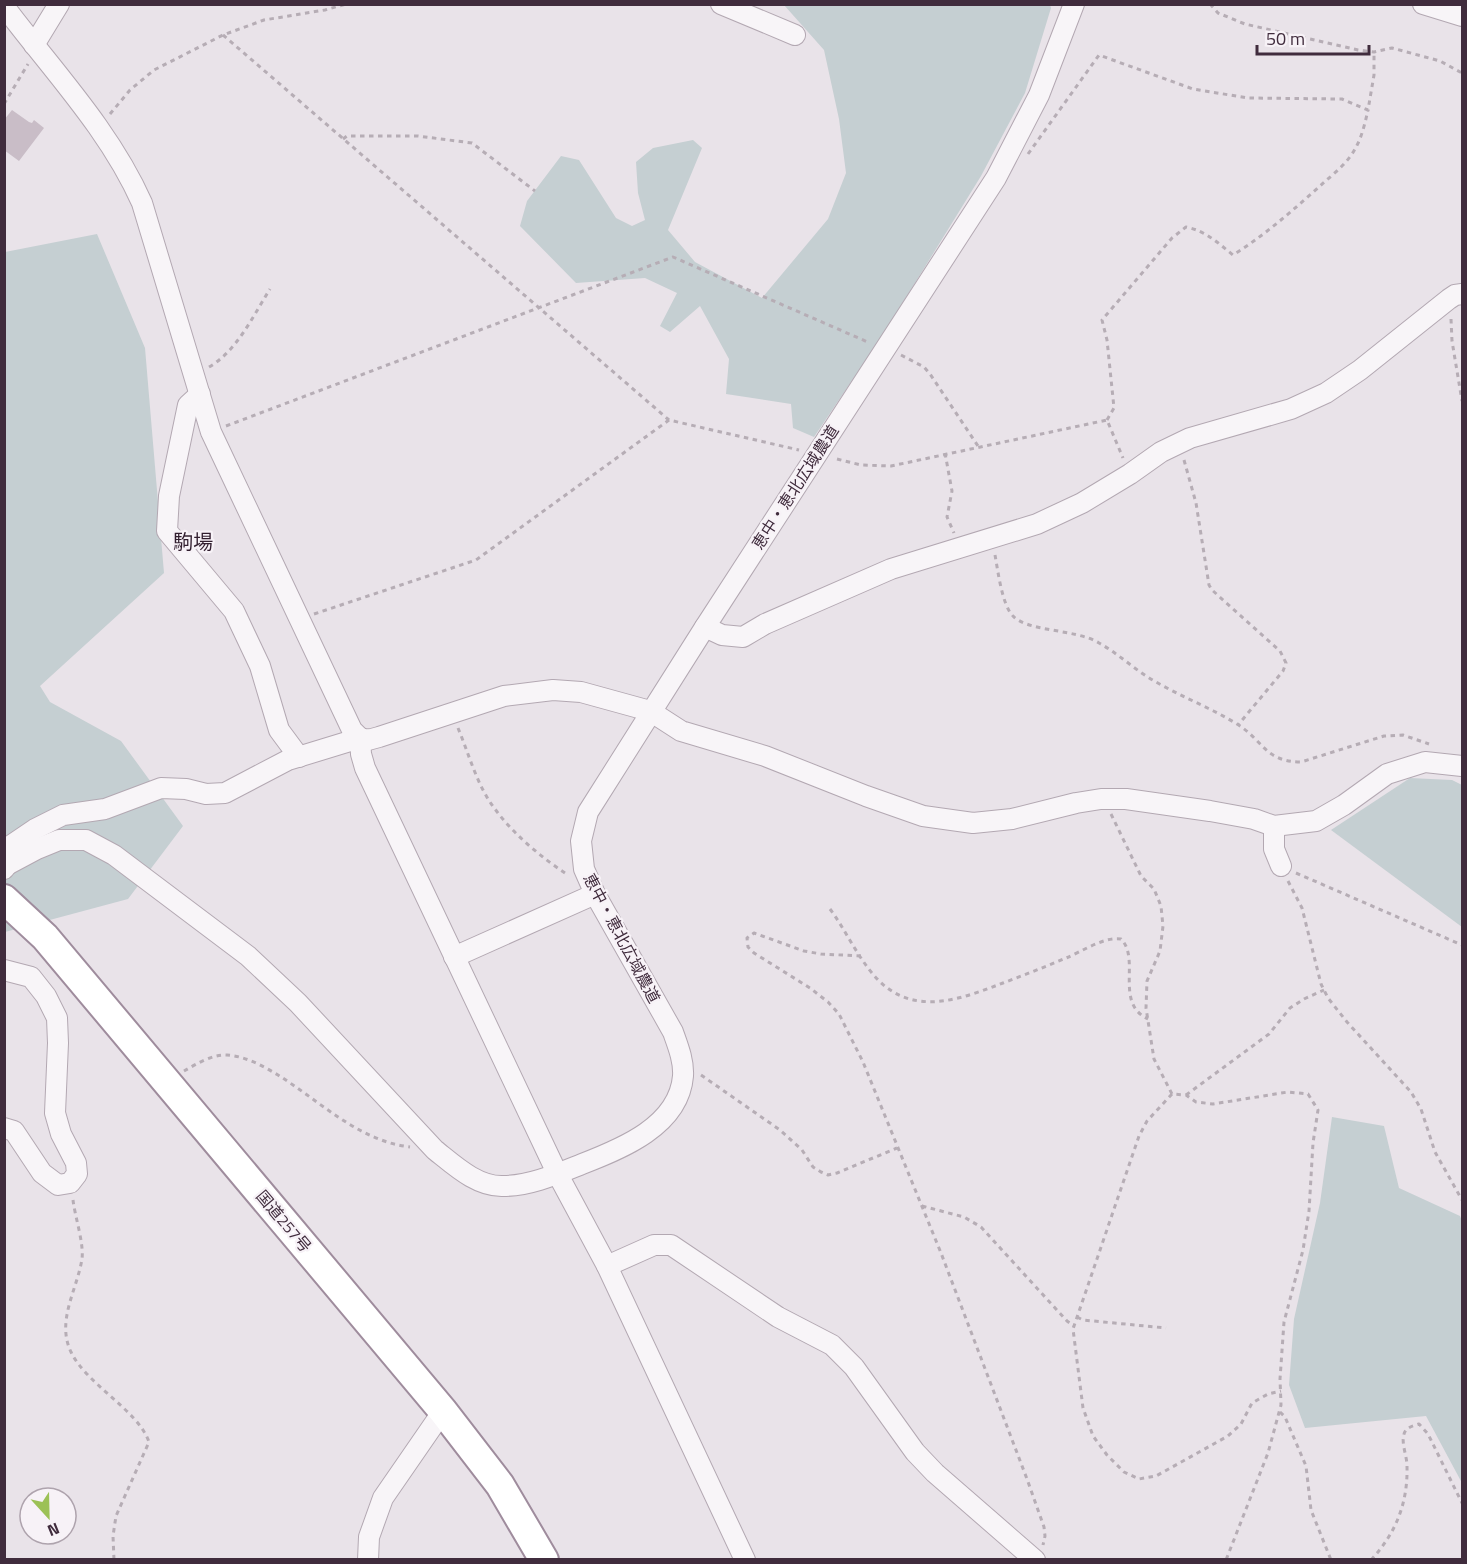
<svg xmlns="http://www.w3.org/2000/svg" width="1467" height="1564" viewBox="0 0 1467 1564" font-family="'Titillium Web','Noto Sans JP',sans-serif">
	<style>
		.green { fill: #c5cfd2 }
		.building { fill: #c9bdc7 }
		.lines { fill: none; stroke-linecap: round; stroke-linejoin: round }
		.minor-casing { stroke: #b3a8b2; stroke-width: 22 }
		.highway-casing { stroke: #9f8c9d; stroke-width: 32 }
		.path { stroke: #b6adb5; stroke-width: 3; stroke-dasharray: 4.5 4.5; stroke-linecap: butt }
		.minor { stroke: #f8f5f8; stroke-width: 20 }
		.highway { stroke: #fff; stroke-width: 28 }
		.labels { text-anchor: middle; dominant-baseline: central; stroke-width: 4.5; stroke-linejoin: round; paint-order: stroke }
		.street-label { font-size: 16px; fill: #402c3d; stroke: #f7f2f7 }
		.quarter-label { font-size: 20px; fill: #311e2e; stroke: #f7f2f7 }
	</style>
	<rect width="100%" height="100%" fill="#e9e3e9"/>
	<!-- green -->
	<g class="green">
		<polygon points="784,5 1050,5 1051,8 1025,93 981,176 886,330 814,437 793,428 791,404 726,394 729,359 700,306 670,332 660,326 677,293 645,278 576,283 520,226 527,201 561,156 579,160 616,218 632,226 645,220 638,193 636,162 653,148 693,140 702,148 668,230 695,262 762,298 828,219 846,173 839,119 824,50"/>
		<polygon points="97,234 145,348 164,573 40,686 50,702 121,741 183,826 128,899 5,932 5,252"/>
		<polygon points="1410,778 1452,780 1462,785 1462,927 1331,830"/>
		<polygon points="1332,1117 1384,1126 1399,1188 1460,1216 1462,1221 1462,1483 1426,1416 1305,1428 1289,1385 1294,1319 1320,1203"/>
	</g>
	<!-- building -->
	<polygon class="building" points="12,110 29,122 32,123 34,120 44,128 19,161 4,150 4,120"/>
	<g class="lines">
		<defs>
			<g id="minor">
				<polyline points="721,4 795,35"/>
				<polyline points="1423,4 1462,16"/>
				<path d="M 4,6 C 52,70 109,129 142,203 L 211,432 L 352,730 L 360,738 L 361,754 L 365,768 L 557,1173 L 607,1266 L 745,1560"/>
				<polyline points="34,45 59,4"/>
				<polyline points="200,394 188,405 169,496 167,531 234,611 260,666 279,730 299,757"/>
				<polyline points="705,627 722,635 743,637 765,624 891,569 1037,524 1082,503 1130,474 1161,452 1190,438 1291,409 1326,393 1360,370 1449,299 1455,295 1462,294"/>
				<polyline points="1274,826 1274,849 1281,866"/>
				<path d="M 7,865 L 37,849 L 59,840 L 86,840 L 114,855 L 248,956 L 298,1003 L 435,1150 C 454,1165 477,1187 503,1186 C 530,1186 557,1174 582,1164 C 621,1149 679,1126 683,1076 C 684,1061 678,1046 673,1032 L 595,894 L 584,869 L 581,841 L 588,812 L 705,627 L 996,178 L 1039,95 L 1074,4"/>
				<polyline points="4,869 7,865 7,848 35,829 63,815 105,809 161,788 186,789 206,794 225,793 288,760 360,738 368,740 379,737 504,696 553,690 581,692 650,711 681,731 765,756 866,796 923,816 973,823 1012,819 1076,803 1101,799 1126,799 1210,811 1254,819 1274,826 1316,821 1344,805 1387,774 1425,762 1462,766"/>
				<polyline points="454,957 595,894"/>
				<polyline points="4,970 31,977 46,996 57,1018 58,1043 55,1113 61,1134 76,1163 77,1174 70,1183 58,1185 42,1173 14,1131 4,1128"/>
				<polyline points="607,1266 654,1245 671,1245 778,1317 832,1345 854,1367 915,1452 935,1473 1035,1560"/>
				<polyline points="368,1560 369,1537 383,1498 443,1411"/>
			</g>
			<polyline id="highway" points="4,899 45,937 443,1411 500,1485 544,1560"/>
		</defs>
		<!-- minor casing -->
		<use href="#minor" class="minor-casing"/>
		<!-- highway casing -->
		<use href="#highway" class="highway-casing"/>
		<!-- path -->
		<g class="path">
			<polyline points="1210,4 1218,13 1245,24 1358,50 1374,52 1392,48 1440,61 1462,73"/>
			<polyline points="223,35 669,420 799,450"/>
			<polyline points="4,104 28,64"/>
			<polyline points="110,114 130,90 154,70 223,35 264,20 325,10 346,4"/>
			<polyline points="343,139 347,136 418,136 472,143 535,191"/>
			<polyline points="1028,154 1099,55 1193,89 1248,98 1342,99 1368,110 1374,75 1374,52"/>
			<polyline points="1451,319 1452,341 1462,401"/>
			<polyline points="901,355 924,367 930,374 978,446"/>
			<path d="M 209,367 C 237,351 253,316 270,289"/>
			<path d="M 1107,420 L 1114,408 L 1107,340 L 1102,320 L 1172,238 L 1186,227 C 1206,231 1218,243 1233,255 C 1265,235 1292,211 1320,186 C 1332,175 1347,164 1355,149 C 1362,137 1365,123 1368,110"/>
			<polyline points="226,426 673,257 870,343"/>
			<polyline points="945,453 952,491 947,517 954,533"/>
			<polyline points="837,459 861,465 891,466 1107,420 1123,458"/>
			<polyline points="1184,460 1196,503 1209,585 1212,590 1280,651 1286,663 1283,671 1238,725"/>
			<path d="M 995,555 C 998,571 1002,605 1013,616 C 1028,632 1077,629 1099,643 C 1119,654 1136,671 1156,682 C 1182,697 1211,708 1237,724 C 1263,740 1265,762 1301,762 L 1384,736 L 1403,735 L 1429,744"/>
			<polyline points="314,614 476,560 669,420"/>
			<path d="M 458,728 C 469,754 477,786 495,809 C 513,834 542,858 568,875"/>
			<polyline points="1111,814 1141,876 1154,889 1161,906 1163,926 1160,951 1147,981 1146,1008 1154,1059 1172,1094 1186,1095 1196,1102 1213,1104 1288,1092 1308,1094 1318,1110 1313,1143 1309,1211 1303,1250 1284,1322 1280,1379 1281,1405 1268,1453 1226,1560"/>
			<polyline points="1296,873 1462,945"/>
			<polyline points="1288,881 1302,908 1321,984 1328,998 1347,1022 1411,1092 1421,1109 1435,1152 1462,1200"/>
			<path d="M 830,909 C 848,933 862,968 886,987 C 922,1015 966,997 1003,983 C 1024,975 1045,967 1066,958 C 1081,952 1105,936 1121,939 C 1141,959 1114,1003 1148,1019"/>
			<polyline points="861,956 821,954 804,951 754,933 747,938 748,947 754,953 810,988 828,1002 839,1014 863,1062 941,1253 1027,1479 1044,1527 1045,1536 1043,1545"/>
			<path d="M 184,1071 C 196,1064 213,1054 227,1055 C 245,1056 263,1066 278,1075 C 321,1102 359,1141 410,1147"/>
			<polyline points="701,1075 780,1130 802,1150 813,1167 821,1172 828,1175 837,1173 897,1148"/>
			<polyline points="1172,1094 1147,1121 1139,1136 1073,1329 1083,1408 1093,1436 1107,1455 1124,1472 1139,1479 1156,1476 1228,1436 1241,1424 1252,1403 1268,1394 1281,1391"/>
			<polyline points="1186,1095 1269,1034 1290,1008 1304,999 1324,990"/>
			<path d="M 73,1200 C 75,1217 84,1243 82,1259 C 77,1290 56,1321 71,1352 C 86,1384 138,1410 149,1442 L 116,1516 L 113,1536 L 114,1560"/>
			<polyline points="922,1206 964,1217 981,1227 1067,1321 1074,1326"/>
			<polyline points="1077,1317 1083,1320 1166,1328"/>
			<polyline points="1280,1412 1285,1417 1306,1466 1311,1510 1331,1560"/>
			<path d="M 1371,1560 C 1396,1533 1408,1503 1407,1466 C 1407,1456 1401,1443 1404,1434 C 1406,1427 1413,1426 1419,1424 L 1428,1434 L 1462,1503"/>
		</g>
		<!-- minor -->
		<use href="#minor" class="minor"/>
		<!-- highway -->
		<use href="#highway" class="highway"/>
	</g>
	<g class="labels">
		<!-- street labels -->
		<g class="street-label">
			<text transform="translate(795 487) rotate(-57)">恵中・恵北広域農道</text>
			<text transform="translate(622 938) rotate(62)">恵中・恵北広域農道</text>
			<text transform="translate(284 1221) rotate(50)">国道257号</text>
		</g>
		<!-- quarter labels -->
		<g class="quarter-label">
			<text x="193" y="541">駒場</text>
		</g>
	</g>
	<!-- border -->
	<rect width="1467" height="1564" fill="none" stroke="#402c3d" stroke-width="12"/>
	<!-- north arrow -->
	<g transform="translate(48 1516) rotate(158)"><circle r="28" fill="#f7f2f7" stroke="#aea3ad" stroke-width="1.5"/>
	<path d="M0-4.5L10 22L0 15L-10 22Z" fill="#9cc156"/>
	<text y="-9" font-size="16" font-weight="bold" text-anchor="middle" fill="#402c3d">N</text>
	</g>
	<!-- scale -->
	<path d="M1257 45v9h112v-9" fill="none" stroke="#402c3d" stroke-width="3"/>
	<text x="1266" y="45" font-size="18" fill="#402c3d" stroke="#f7f2f7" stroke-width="4.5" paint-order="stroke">50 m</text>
</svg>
